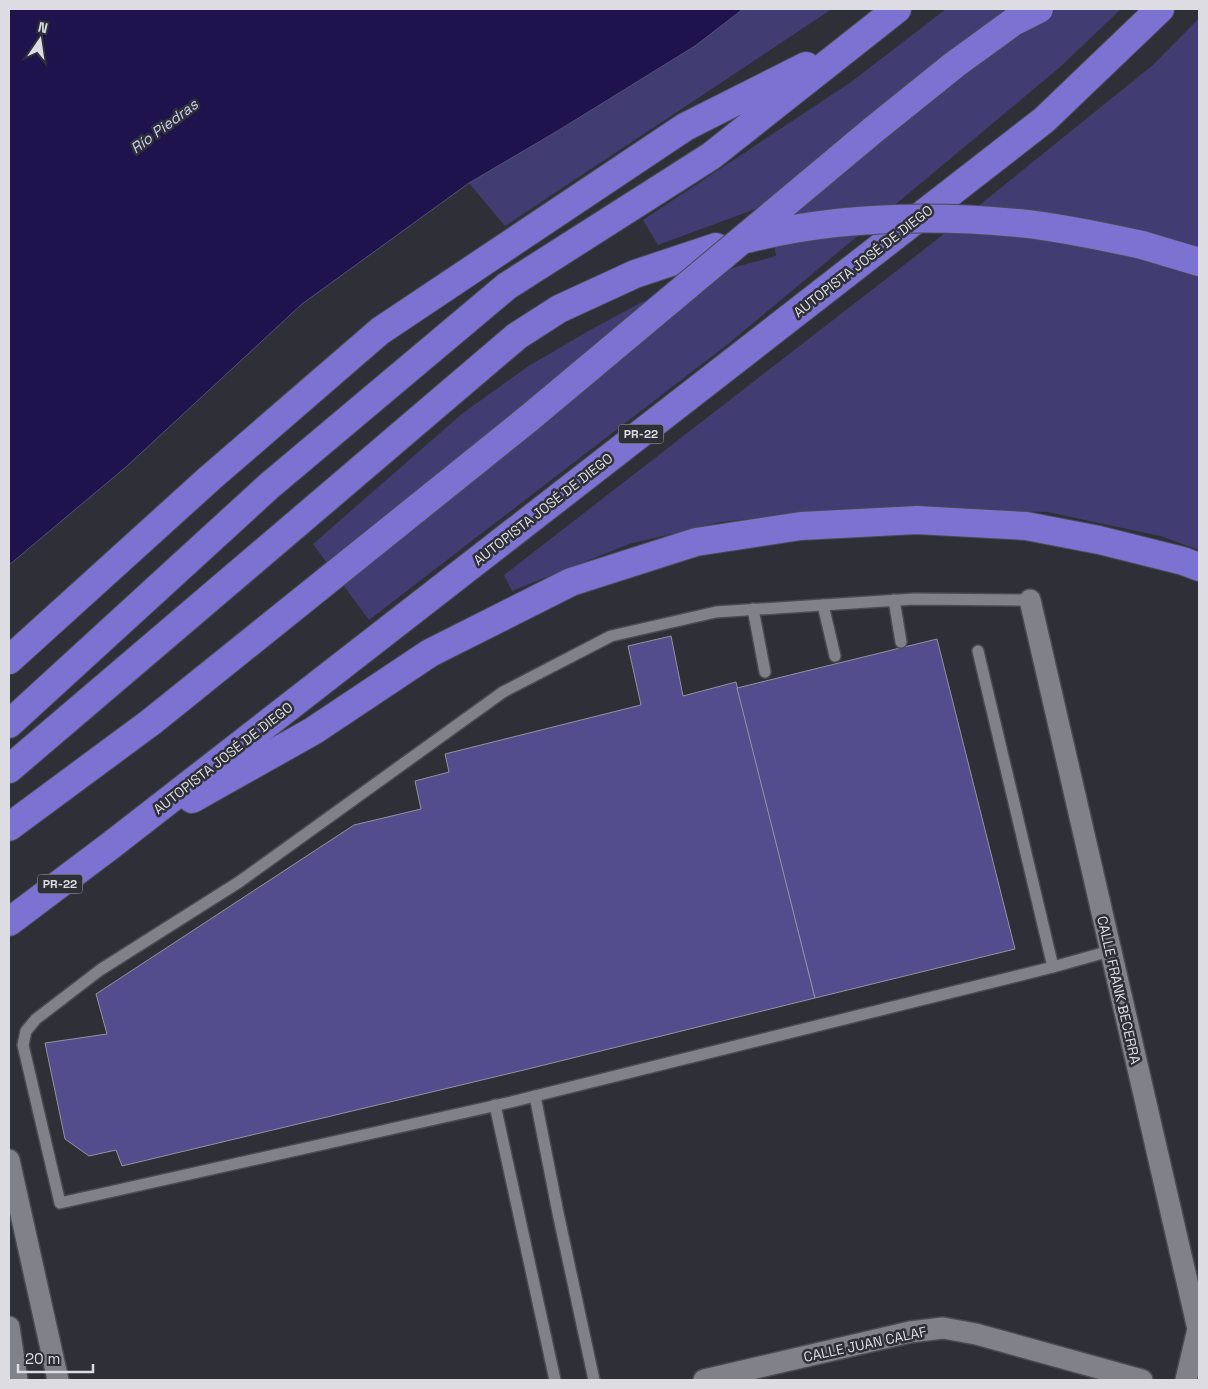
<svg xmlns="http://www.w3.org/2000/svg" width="1208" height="1389" viewBox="0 0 1208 1389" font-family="'Space Grotesk',sans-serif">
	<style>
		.green { fill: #413c72 }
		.water { fill: #1f134e; stroke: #584f7a }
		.building { fill: #534d8e; stroke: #93939d }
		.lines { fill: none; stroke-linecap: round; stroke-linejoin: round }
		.service-casing { stroke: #4a4a52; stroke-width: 14 }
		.minor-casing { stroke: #4a4a52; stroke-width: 24 }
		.motorway-casing { stroke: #4a4a52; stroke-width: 30 }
		.service { stroke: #81818a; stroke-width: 11 }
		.minor { stroke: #81818a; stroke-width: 21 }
		.motorway { stroke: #7b72d2; stroke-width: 28 }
		.motorway-bridge-casing { stroke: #4a4a52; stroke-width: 30; stroke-linecap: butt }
		.motorway-bridge { stroke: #7b72d2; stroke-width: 28 }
		.labels { text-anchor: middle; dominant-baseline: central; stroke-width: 5; stroke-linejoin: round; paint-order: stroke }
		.shield { fill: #2f2f38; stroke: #a8a8af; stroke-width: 1 }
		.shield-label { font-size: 12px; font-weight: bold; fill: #dcdce2 }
		.street-label { font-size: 14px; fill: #dcdce2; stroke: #2f2f38 }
		.water-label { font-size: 15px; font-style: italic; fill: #cdcdf3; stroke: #2f2f38 }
	</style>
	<rect width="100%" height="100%" fill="#2f2f38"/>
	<!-- green -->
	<g class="green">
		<polygon points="743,9 832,9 505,226 469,183 559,130 695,46"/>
		<polygon points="946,9 1121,9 1059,68 728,344 369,620 313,544 463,413 527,367 590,330 644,301 721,271 776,256 766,205 658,245 643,220 851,82"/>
		<polygon points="1199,18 1199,550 1160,536 1047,512 910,509 824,511 721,522 629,544 512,591 504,575 935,241 1153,65"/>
	</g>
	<!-- water -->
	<polygon class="water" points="9,9 743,9 695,46 559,130 469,183 302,304 126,467 9,565"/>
	<!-- building -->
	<g class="building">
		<polygon points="671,636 683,696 736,682 815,998 528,1069 122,1166 116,1150 89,1156 65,1139 45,1043 107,1034 96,994 354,825 421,809 415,781 449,772 445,754 641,705 628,646"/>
		<polygon points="937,639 1015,949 815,998 737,688"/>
	</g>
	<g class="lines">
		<defs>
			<g id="service">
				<polyline points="894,600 901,642"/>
				<polyline points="1030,600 914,599 716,612 611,636 503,692 239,882 100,970 36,1019 26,1031 23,1045 60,1203 511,1102 1053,967 1110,951"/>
				<polyline points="823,605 835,656"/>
				<polyline points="753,609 765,672"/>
				<polyline points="978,651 1053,967"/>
				<polyline points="535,1096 558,1213 594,1380"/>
				<polyline points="495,1105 555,1380"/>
			</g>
			<g id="minor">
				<polyline points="1030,600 1198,1329 1186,1380"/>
				<polyline points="9,1160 58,1380"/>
				<polyline points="9,1327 17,1380"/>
				<polyline points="704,1380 910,1332 943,1328 976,1334 1142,1380"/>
			</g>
			<g id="motorway">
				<polyline points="1142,245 1199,262"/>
				<polyline points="9,660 210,478 380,331 685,127 806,66"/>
				<polyline points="9,724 269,486 507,286 711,156 897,9"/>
				<polyline points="9,769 517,336 559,309 635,274 716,247"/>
				<polyline points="192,799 313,731 430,653 571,582 696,542 801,526 917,520 1026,526 1099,540 1183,561 1199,567"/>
				<polyline points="9,827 151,722"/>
				<polyline points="9,922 110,846 1044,120 1160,9"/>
			</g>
		</defs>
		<!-- service casing -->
		<use href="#service" class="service-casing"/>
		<!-- minor casing -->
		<use href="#minor" class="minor-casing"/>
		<!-- motorway casing -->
		<use href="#motorway" class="motorway-casing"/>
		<!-- service -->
		<use href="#service" class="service"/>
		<!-- minor -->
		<use href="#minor" class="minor"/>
		<!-- motorway -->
		<use href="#motorway" class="motorway"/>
		<defs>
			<g id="motorway-bridge">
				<path d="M 747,239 C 833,217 930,215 1018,223 C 1059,227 1101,236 1142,245"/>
				<polyline points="151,722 528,419 872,131 954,65 1013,22 1039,9"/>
			</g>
		</defs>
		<!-- motorway-bridge casing -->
		<use href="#motorway-bridge" class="motorway-bridge-casing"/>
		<!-- motorway-bridge -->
		<use href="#motorway-bridge" class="motorway-bridge"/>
	</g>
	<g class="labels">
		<!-- shield labels -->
		<g class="shield">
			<rect x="618.5" y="424.5" width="45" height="19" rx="4"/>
			<rect x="37.5" y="874.5" width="45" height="19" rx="4"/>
		</g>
		<g class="shield-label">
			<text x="641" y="434">PR-22</text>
			<text x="60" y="884">PR-22</text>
		</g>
		<!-- street labels -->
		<g class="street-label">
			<text transform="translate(863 261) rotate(-38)">AUTOPISTA JOSÉ DE DIEGO</text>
			<text transform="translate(543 509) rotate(-38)">AUTOPISTA JOSÉ DE DIEGO</text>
			<text transform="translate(223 758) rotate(-38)">AUTOPISTA JOSÉ DE DIEGO</text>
			<text transform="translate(1119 990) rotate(77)">CALLE FRANK BECERRA</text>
			<text transform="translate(865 1344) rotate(-12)">CALLE JUAN CALAF</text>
		</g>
		<!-- water labels -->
		<g class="water-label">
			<text transform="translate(164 126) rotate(-37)">Río Piedras</text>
		</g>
	</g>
	<!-- border -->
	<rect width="1208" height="1389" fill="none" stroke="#dcdce2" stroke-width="20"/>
	<!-- north arrow -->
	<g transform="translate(40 40) rotate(13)" stroke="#2f2f38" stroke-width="4" paint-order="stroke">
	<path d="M0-4L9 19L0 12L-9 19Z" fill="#dcdce2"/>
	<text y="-8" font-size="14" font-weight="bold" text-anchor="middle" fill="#dcdce2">N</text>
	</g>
	<!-- scale -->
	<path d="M18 1364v8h75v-8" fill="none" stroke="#dcdce2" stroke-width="2.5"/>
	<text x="25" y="1364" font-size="15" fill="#dcdce2" stroke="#2f2f38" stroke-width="4" paint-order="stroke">20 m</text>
</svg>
